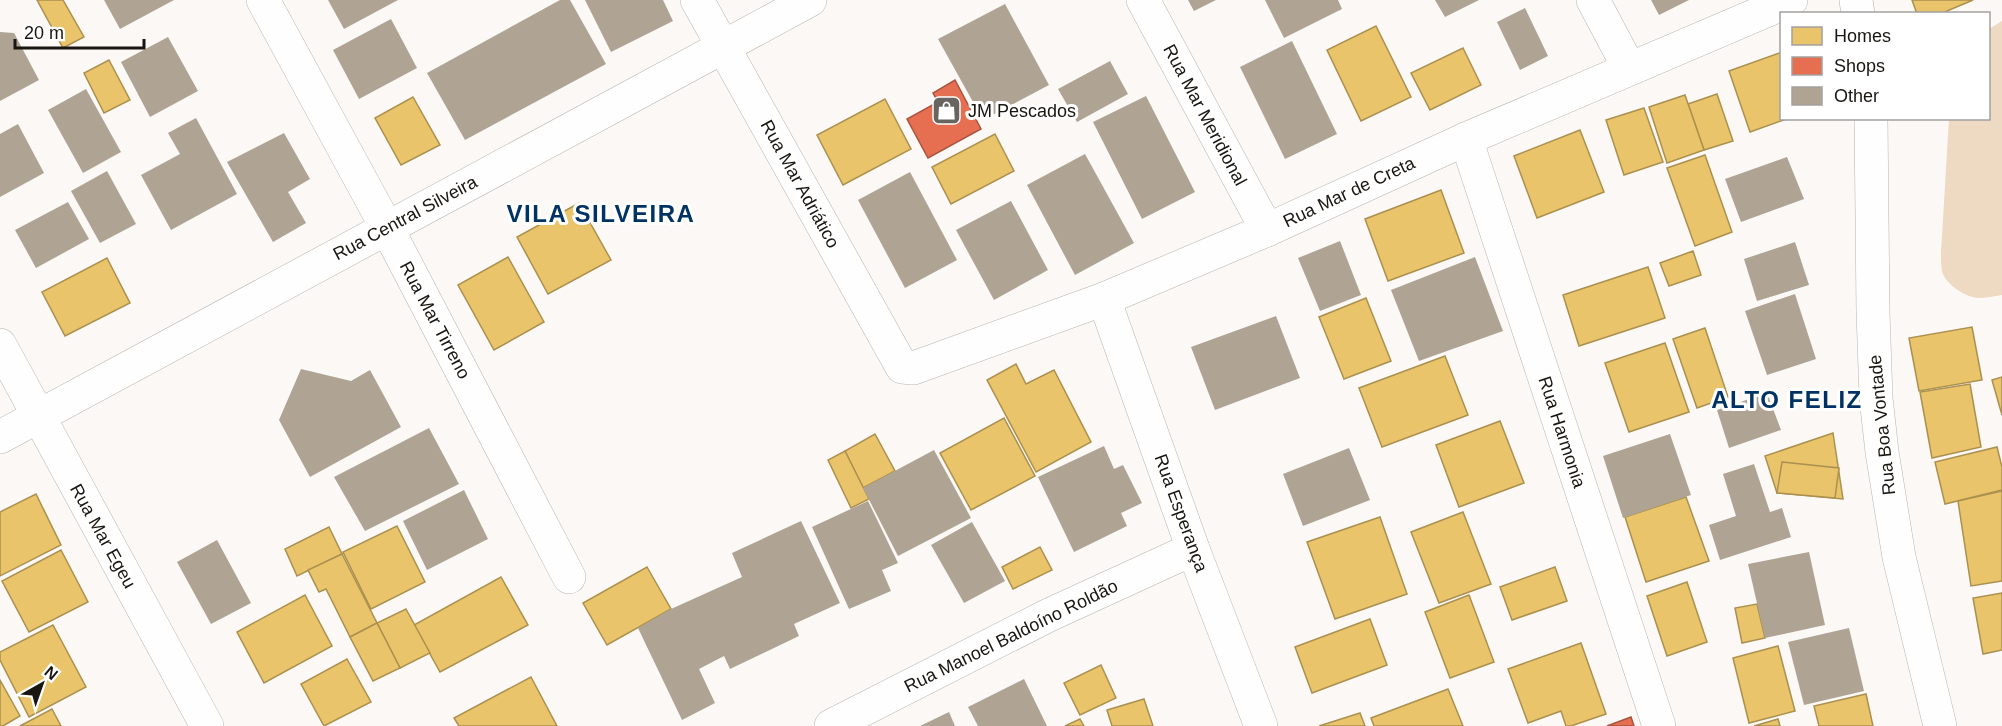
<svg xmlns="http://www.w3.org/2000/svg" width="2002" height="726" viewBox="0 0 2002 726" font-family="Helvetica,sans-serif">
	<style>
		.green { fill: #eedac2 }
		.homes { fill: #e9c46a; stroke: #ab904f; stroke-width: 1.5 }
		.shops { fill: #e76f51; stroke: #a9543e; stroke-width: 1.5 }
		.building { fill: #afa494 }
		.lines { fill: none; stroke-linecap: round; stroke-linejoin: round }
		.minor-casing { stroke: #b8b4b0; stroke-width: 34 }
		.minor { stroke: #fefefe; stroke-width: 33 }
		.labels { text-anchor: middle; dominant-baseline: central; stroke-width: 6; stroke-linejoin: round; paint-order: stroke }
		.poi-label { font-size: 18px; fill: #191510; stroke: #fff; text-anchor: start }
		.street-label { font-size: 18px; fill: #191510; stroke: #fff }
		.district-label { font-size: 24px; font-weight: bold; letter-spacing: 1.5px; fill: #003364; stroke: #fff }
	</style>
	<rect width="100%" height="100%" fill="#fbf8f5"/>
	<!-- green -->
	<path class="green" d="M 2002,21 L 2002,295 C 1994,296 1986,298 1978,298 C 1965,297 1945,284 1942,271 C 1941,265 1941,258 1941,252 L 1949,119 L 1988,118 L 1989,29 Z"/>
	<!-- homes -->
	<g class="homes">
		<polygon points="37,0 63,0 84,37 63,48"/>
		<polygon points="1912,0 1973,0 1940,14 1917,14"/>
		<polygon points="1376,26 1411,97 1361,121 1327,50"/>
		<polygon points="1463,48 1481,85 1430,110 1411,73"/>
		<polygon points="1782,52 1782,118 1789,118 1750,132 1729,71"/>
		<polygon points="109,60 130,100 104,113 84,73"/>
		<polygon points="1717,94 1733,141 1704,150 1688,104"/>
		<polygon points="1685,95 1704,150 1667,163 1649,107"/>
		<polygon points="413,97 440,145 401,165 375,118"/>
		<polygon points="885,99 911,149 843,185 817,135"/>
		<polygon points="1644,108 1663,162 1624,175 1606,120"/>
		<polygon points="1580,130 1604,192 1537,218 1514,156"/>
		<polygon points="995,134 1014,171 951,204 932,167"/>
		<polygon points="1705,155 1732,232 1695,246 1667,168"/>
		<polygon points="1441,190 1464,253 1388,281 1365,219"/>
		<polygon points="579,203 611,260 548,294 517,237"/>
		<polygon points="1693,251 1701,275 1669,286 1660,263"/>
		<polygon points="508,257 544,322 494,350 458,285"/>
		<polygon points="107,258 130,303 65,336 42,292"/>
		<polygon points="1648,267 1665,318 1579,346 1563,295"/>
		<polygon points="1366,298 1391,361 1344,379 1319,317"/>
		<polygon points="1972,327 1982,380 1919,391 1909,338"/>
		<polygon points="1705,328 1728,397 1697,408 1673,339"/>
		<polygon points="1665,343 1689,412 1629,432 1605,363"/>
		<polygon points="1445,356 1468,415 1382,447 1359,388"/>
		<polygon points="1016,364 1026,384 1054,370 1091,442 1036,472 987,380"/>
		<polygon points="2002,377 2002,415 1992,380"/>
		<polygon points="1970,384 1981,447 1932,458 1920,392"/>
		<polygon points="1004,418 1035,476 971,510 940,453"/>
		<polygon points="1500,421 1524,483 1459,507 1436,445"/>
		<polygon points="1833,433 1843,499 1777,493 1765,456"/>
		<polygon points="875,434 895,471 863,488 845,451"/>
		<polygon points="1997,447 2002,467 2002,490 1945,504 1935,462"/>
		<polygon points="845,451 869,499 851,508 828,460"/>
		<polygon points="1782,462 1839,468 1835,498 1777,493"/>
		<polygon points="2002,491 2002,581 1971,586 1958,501"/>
		<polygon points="36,494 61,545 0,576 0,512"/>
		<polygon points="1686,497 1709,561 1646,582 1625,517"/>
		<polygon points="1463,512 1491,584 1439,603 1411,532"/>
		<polygon points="1380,517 1407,594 1335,619 1307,542"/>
		<polygon points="397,526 425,582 371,609 343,552"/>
		<polygon points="329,527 342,554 297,576 285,549"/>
		<polygon points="1040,547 1052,570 1013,589 1002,567"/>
		<polygon points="61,550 88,602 29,632 2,581"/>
		<polygon points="342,554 377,623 350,637 326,589 319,592 308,570"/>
		<polygon points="647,567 671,609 607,645 583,603"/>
		<polygon points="1555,567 1567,601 1512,620 1500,587"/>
		<polygon points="501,577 528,625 440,672 414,625"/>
		<polygon points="1687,582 1707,642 1667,656 1647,596"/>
		<polygon points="2002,593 2002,650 1983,654 1973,598"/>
		<polygon points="305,595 332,646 264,683 237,632"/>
		<polygon points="1469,595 1494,662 1450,678 1425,612"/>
		<polygon points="1757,604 1765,638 1742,643 1735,608"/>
		<polygon points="406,609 430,653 400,668 377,623"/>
		<polygon points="1370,619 1387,665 1312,693 1295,647"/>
		<polygon points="377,623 400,668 373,681 350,637"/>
		<polygon points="53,625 86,687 29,717 0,660 0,652"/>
		<polygon points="1581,643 1606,714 1571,726 1566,726 1561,711 1528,723 1508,669"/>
		<polygon points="1778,646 1795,711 1749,723 1733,658"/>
		<polygon points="347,659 371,702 324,726 301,684"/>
		<polygon points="1101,665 1116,698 1080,715 1064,683"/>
		<polygon points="531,677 557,726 459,726 454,718"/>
		<polygon points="0,680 20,716 3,726 0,726"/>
		<polygon points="1448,689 1463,726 1374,726 1371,718"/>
		<polygon points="1866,694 1873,726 1819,726 1814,706"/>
		<polygon points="1144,699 1153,726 1112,726 1107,710"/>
		<polygon points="52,709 61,726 20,726"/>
		<polygon points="1360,713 1365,726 1319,726"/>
		<polygon points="1080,719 1084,726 1065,726"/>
		<polygon points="1778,719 1780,726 1754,726"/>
	</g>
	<!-- shops -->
	<g class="shops">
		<polygon points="955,80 981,129 928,158 907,119 938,102 933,93"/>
		<polygon points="1631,717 1634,726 1607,726"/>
	</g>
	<!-- building -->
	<g class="building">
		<polygon points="104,0 174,0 120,29"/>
		<polygon points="328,0 398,0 344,29"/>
		<polygon points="560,0 570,0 606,64 465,140 427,73"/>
		<polygon points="585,0 663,0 673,21 611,52"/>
		<polygon points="1188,0 1216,0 1194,11"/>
		<polygon points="1265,0 1338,0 1342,9 1284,38"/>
		<polygon points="1435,0 1479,0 1445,17"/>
		<polygon points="1651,0 1689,0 1659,15"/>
		<polygon points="1005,4 1049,85 983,120 938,39"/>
		<polygon points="1525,8 1548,56 1520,70 1497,22"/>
		<polygon points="391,19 417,68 359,99 333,50"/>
		<polygon points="0,32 14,33 39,80 0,101"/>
		<polygon points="168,37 198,91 150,117 121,62"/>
		<polygon points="1292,41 1337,134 1285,159 1240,67"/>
		<polygon points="1110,61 1128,94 1077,122 1058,89"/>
		<polygon points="86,89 121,152 83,173 48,110"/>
		<polygon points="1146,96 1195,192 1142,219 1093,122"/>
		<polygon points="196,118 237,194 171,230 141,175 180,154 168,133"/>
		<polygon points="18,124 44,173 0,197 0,134"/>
		<polygon points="284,133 310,179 288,192 306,223 273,242 227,162"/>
		<polygon points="1085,154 1134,243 1075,275 1027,185"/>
		<polygon points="1787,157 1804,199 1741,222 1725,179"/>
		<polygon points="107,171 136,224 100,243 71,191"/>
		<polygon points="910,172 957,260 905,288 858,200"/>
		<polygon points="1011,201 1048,270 994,300 956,230"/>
		<polygon points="68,202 89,239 36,268 15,230"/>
		<polygon points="1340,241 1361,295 1320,311 1298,258"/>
		<polygon points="1795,242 1809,285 1757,301 1744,259"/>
		<polygon points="1475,257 1503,331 1419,361 1391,290"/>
		<polygon points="1795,294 1816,359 1767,375 1745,311"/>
		<polygon points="1276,316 1300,378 1215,410 1191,347"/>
		<polygon points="301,369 351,381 370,370 401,427 310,477 279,420"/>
		<polygon points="1767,393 1781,430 1729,448 1717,410"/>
		<polygon points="429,428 459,484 365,531 334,477"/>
		<polygon points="1670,434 1691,495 1623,518 1603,456"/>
		<polygon points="1104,446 1114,469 1123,465 1142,503 1121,513 1127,526 1074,552 1038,477"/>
		<polygon points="1349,448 1370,500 1303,526 1283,474"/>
		<polygon points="934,450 971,518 898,556 863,488"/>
		<polygon points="1754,464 1770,512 1782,508 1791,537 1720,560 1709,525 1736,516 1723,474"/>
		<polygon points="464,490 488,539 427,570 403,521"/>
		<polygon points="868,501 898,563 882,570 891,591 849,609 812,527"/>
		<polygon points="801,521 840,603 794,624 799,636 730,669 724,656 699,669 715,703 682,720 638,628 671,609 742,577 732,553"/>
		<polygon points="972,522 1005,581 964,603 931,545"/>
		<polygon points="217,540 251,603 211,624 177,562"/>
		<polygon points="1809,552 1825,625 1765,638 1748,564"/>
		<polygon points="1849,628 1864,691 1804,705 1788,642"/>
		<polygon points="1024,679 1047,726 978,726 968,707"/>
		<polygon points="949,712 955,726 920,726"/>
	</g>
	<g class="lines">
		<defs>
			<g id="minor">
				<polyline points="263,0 387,228 569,577"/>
				<polyline points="697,0 902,367 913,368 919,366 1104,299 1267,230 1466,139 1791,0"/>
				<polyline points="1143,0 1267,230"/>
				<polyline points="1593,0 1629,68"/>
				<polyline points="1856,0 1858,14"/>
				<polyline points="1871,118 1873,312 1876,398 1882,452 1899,557 1940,726"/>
				<polyline points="1466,139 1659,726"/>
				<polyline points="1104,299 1193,549 1261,726"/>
				<polyline points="0,345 207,726"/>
				<polyline points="0,437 810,0"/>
				<polyline points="831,726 1049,615 1193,549"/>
			</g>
		</defs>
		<!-- minor casing -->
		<use href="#minor" class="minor-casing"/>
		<!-- minor -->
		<use href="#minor" class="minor"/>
	</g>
	<!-- icons -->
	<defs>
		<symbol id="shop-square" viewBox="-11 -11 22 22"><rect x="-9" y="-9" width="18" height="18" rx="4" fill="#686460" stroke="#fff"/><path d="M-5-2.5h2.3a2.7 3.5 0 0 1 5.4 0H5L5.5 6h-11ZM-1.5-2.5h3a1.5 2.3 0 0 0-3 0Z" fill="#fff"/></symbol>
	</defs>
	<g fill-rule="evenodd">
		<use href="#shop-square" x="930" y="94" width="33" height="33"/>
	</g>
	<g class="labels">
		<!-- poi labels -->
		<g class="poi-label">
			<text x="968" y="111">JM Pescados</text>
		</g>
		<!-- street labels -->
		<g class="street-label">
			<text transform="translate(1205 115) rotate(62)">Rua Mar Meridional</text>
			<text transform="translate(800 184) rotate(61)">Rua Mar Adriático</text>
			<text transform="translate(1349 192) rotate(-25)">Rua Mar de Creta</text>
			<text transform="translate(405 218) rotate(-28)">Rua Central Silveira</text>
			<text transform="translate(435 320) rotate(62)">Rua Mar Tirreno</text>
			<text transform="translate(1882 425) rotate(-96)">Rua Boa Vontade</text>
			<text transform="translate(1562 432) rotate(72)">Rua Harmonia</text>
			<text transform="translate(1181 513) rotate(70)">Rua Esperança</text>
			<text transform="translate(103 536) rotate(61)">Rua Mar Egeu</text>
			<text transform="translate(1011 636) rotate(-26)">Rua Manoel Baldoíno Roldão</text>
		</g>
		<!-- district labels -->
		<g class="district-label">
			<text x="601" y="213">VILA SILVEIRA</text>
			<text x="1787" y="399">ALTO FELIZ</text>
		</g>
	</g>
	<!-- legend -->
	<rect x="1780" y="12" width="210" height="108" fill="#ffffff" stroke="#a3a19f" stroke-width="1.5"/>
	<rect x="1792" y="27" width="30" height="18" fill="#e9c46a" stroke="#a3a19f" stroke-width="1.5"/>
	<text x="1834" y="42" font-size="18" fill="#191510">Homes</text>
	<rect x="1792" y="57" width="30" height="18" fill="#e76f51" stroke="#a3a19f" stroke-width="1.5"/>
	<text x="1834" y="72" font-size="18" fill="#191510">Shops</text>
	<rect x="1792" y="87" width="30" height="18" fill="#afa494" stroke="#a3a19f" stroke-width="1.5"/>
	<text x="1834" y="102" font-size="18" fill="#191510">Other</text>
	<!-- north arrow -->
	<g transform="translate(42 684) rotate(40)" stroke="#ffffff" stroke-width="4.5" paint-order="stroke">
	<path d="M0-4.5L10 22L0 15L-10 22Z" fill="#191510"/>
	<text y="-9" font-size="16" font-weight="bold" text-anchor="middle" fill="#191510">N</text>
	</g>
	<!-- scale -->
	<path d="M15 39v9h129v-9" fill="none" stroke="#191510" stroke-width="3"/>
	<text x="24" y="39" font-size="18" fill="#191510" stroke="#ffffff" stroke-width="4.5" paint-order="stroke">20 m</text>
</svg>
